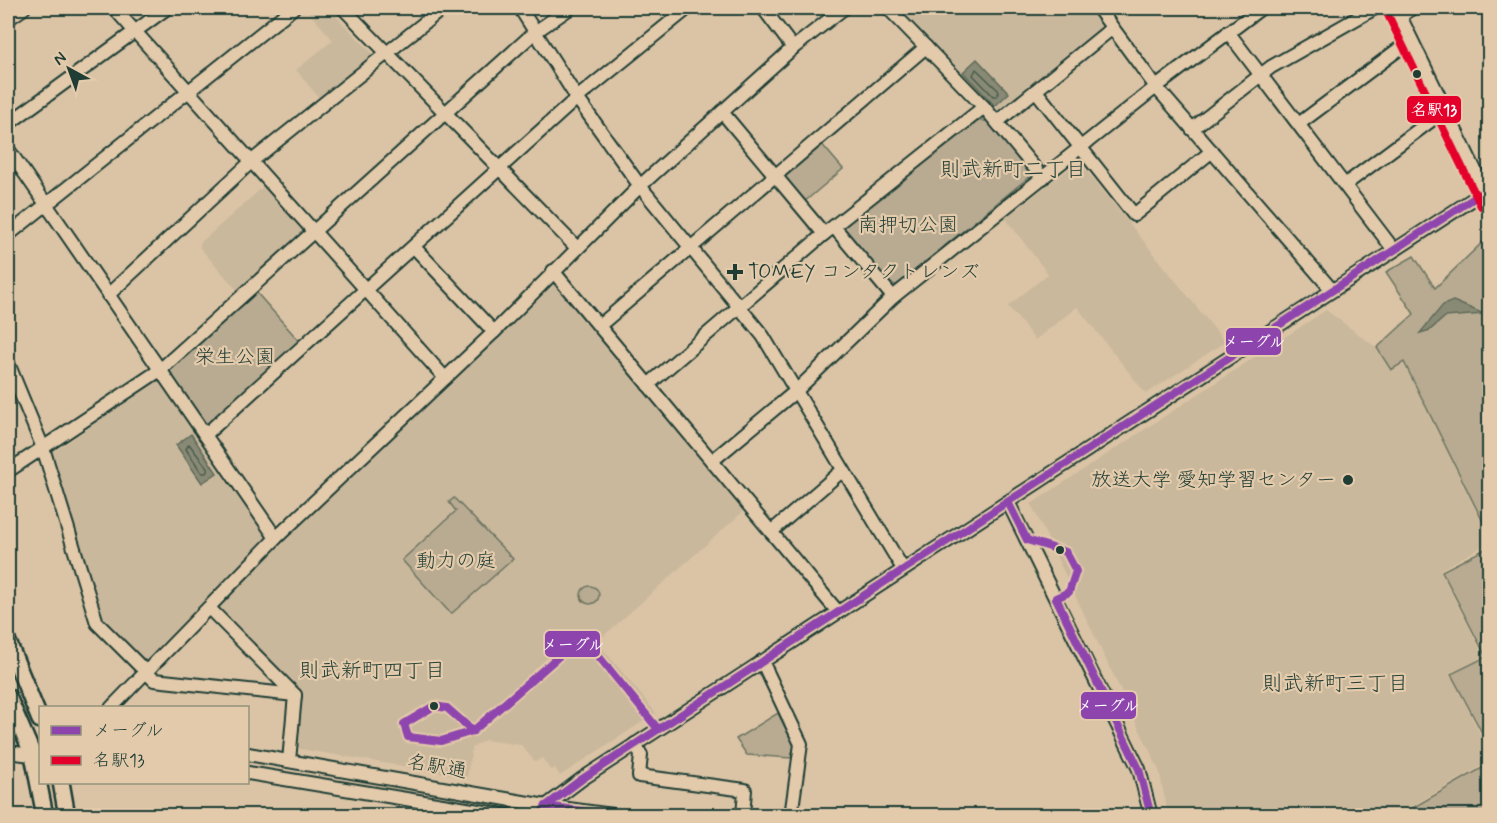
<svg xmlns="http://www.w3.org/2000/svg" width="1497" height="823" viewBox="0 0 1497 823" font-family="Mynerve,'Klee One',sans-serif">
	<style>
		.built { fill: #cab89c }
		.green { fill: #b8ab91; stroke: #6c7462; stroke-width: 1.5 }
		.water { fill: #898a74; stroke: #5f6b5a; stroke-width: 1.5 }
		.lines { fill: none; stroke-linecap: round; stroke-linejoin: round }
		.shore { stroke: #495c4e; stroke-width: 1.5 }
		.minor-casing { stroke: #1f3d34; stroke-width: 16 }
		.major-casing { stroke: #1f3d34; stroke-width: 20 }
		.minor { stroke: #e3caab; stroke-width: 12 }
		.major { stroke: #e3caab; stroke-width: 15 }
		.bus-1-casing { stroke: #e3caab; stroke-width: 12 }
		.bus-2-casing { stroke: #e3caab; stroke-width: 12 }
		.bus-1 { stroke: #8e44ad; stroke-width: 8 }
		.bus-2 { stroke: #e4002b; stroke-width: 8 }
		.bus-dot { fill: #1f3d34; stroke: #e3caab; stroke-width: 2 }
		.labels { text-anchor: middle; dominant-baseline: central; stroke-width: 4.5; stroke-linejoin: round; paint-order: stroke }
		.park-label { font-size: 20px; fill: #274239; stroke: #e3caab }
		.poi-label { font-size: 20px; fill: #1f3d34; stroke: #e3caab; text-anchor: start }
		.street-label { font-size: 20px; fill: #1f3d34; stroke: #e3caab }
		.neighbourhood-label { font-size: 21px; fill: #1f3d34; stroke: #e3caab }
		.line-badge { stroke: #e3caab; stroke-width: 2 }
		.badge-label { font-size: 16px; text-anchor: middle; font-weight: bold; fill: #fff }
	</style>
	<rect width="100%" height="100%" fill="#dbc4a6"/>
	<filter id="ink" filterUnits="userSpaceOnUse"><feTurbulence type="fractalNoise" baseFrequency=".0167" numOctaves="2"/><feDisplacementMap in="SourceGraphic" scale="12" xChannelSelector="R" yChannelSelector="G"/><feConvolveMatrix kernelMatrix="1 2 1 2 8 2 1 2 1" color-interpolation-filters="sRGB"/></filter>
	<g filter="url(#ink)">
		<!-- built -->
		<g class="built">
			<polygon points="305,8 328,8 374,55 320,99 296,70 333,40"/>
			<polygon points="893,8 1091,8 1101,24 1101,31 1001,111 992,110"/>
			<polygon points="1079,161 1225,342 1146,394 1077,307 1035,340 1008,306 1048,274 1005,218"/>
			<polygon points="264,186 302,228 301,234 238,291 200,248 200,243"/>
			<polygon points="553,283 557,285 745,510 597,642 656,713 560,776 555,768 551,771 542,758 535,762 521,745 485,740 472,748 467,777 300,749 296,744 301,692 217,611 218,605 279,541"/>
			<polygon points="1326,310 1377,348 1390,370 1404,362 1489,537 1489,543 1440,570 1484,657 1450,673 1489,751 1489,762 1396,815 1168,815 1159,770 1031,504"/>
			<polygon points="160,379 267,534 267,538 147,662 141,663 101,620 52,453"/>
		</g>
		<!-- green -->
		<g class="green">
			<polygon points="978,121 988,121 1029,173 1029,177 897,285 888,283 844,232 845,226"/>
			<polygon points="820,142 843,169 803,203 783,179 783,173"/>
			<polygon points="1488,237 1490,240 1489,534 1404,362 1391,370 1377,348 1414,314 1386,272 1414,256 1435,288"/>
			<polygon points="256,292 300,342 207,426 203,425 168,375 169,371"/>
			<polygon points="454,498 513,559 451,614 402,560 456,511 449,502"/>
			<polygon points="1489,547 1489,746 1451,674 1486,657 1442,571"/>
			<circle cx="590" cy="595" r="9"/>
			<polygon points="778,713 794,745 791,758 747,755 736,739"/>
			<polygon points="1489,764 1489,815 1400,815"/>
		</g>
		<!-- water -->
		<g class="water">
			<polygon points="977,59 1009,93 995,106 963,72"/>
			<polygon points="1453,301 1484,314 1445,317 1430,330 1420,333 1443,305"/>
			<polygon points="191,434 217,473 202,483 176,445"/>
		</g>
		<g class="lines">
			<!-- shore -->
			<g class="shore">
				<polygon points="976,69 999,91 997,96 993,96 973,75"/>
				<polygon points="189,444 208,469 206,473 202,473 186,449"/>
			</g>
			<defs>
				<g id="minor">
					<polyline points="114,8 445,378"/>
					<polyline points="343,8 576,247"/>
					<polyline points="520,8 577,98 640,186 763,336 903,569"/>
					<polyline points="763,8 793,48"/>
					<polyline points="888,8 984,107 1043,178"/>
					<polyline points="1098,8 1156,87 1332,290"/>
					<polyline points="1396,8 1490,201"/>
					<polyline points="1400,17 1412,8"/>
					<polyline points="8,19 24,8"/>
					<polyline points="1228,32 1394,250"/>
					<polyline points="1036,91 1134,215 1212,151"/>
					<polyline points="722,112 824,234"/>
					<polyline points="997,122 1111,29"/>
					<polyline points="1300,123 1411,40"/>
					<polyline points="8,124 167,8"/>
					<polyline points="1192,129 1271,67 1375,8"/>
					<polyline points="8,149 276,538"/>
					<polyline points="1346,184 1445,110"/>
					<polyline points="835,228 893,297"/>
					<polyline points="8,235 293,8"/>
					<polyline points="414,247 494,332"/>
					<polyline points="553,271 838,612"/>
					<polyline points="108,295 252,161 443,8"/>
					<polyline points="599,326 926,47"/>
					<polyline points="8,363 43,448 97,623 154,680 295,695"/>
					<polyline points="648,385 824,234 984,107"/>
					<polyline points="205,435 577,98 688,8"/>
					<polyline points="712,461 796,391 893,297 1156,87 1261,8"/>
					<polyline points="8,471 160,370 535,32 570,8"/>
					<polyline points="1008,502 1139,769 1151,816"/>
					<polyline points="771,532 843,470"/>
					<polyline points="209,608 295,695 289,761"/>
					<polyline points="762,661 801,744 791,816"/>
					<polyline points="111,708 276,538 494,332 640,186 793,48 844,8"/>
					<polyline points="635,744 641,755 639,776 745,790 743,816"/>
					<polyline points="8,752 39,756"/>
					<polyline points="248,754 546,806 620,816"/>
					<polyline points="248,773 509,816"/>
					<polyline points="539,816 546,806 582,779 1490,188"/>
				</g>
				<g id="major">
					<polyline points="8,642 40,720"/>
					<polyline points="8,697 33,755 45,816"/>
					<polyline points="61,782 67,816"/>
				</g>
			</defs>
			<!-- minor casing -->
			<use href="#minor" class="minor-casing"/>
			<!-- major casing -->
			<use href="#major" class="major-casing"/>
			<!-- minor -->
			<use href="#minor" class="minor"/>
			<!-- major -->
			<use href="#major" class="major"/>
			<defs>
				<g id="bus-1">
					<polyline points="1008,502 1027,540 1066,552 1076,571 1069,592 1056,598"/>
					<polyline points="1056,598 1139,769 1151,816"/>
					<polygon points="434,706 447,708 473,731 441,741 408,737 404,724"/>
					<polyline points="473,731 582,636 658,729"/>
					<polyline points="546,806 616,816"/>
					<polyline points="539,816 546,806 582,779 1485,191 1490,200"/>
				</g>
				<polyline id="bus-2" points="1387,13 1481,206"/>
			</defs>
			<!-- bus-1 casing -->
			<use href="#bus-1" class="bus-1-casing"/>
			<!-- bus-2 casing -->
			<use href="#bus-2" class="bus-2-casing"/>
			<!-- bus-1 -->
			<use href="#bus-1" class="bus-1"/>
			<!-- bus-2 -->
			<use href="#bus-2" class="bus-2"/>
		</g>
	</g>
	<!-- markers -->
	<g class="bus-dot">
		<circle cx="1417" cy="74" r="5"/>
		<path d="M732 263h6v6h6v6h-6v6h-6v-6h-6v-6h6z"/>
		<circle cx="1348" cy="480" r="6"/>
		<circle cx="1060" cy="550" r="5"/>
		<circle cx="434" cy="706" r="5"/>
	</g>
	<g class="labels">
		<!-- park labels -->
		<g class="park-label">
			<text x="908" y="225">南押切公園</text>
			<text x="235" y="357">栄生公園</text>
			<text x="456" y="561">動力の庭</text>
		</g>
		<!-- poi labels -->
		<g class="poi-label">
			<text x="748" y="272">TOMEY コンタクトレンズ</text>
			<text x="1336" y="480" text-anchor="end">放送大学 愛知学習センター</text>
		</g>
		<!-- street labels -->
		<g class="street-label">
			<text transform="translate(437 767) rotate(10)">名駅通</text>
		</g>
		<!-- neighbourhood labels -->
		<g class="neighbourhood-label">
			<text x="1013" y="170">則武新町二丁目</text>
			<text x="372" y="671">則武新町四丁目</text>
			<text x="1335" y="684">則武新町三丁目</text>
		</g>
	</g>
	<g class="line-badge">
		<rect x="1406" y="95" width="56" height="29" rx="6" fill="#e4002b"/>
		<rect x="1225" y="327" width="57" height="29" rx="6" fill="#8e44ad"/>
		<rect x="544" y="630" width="57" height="28" rx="6" fill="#8e44ad"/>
		<rect x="1080" y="691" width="57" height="29" rx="6" fill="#8e44ad"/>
	</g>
	<g class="badge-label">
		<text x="1434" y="115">名駅13</text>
		<text x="1254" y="347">メーグル</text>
		<text x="573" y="650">メーグル</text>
		<text x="1108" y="711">メーグル</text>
	</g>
	<!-- margin -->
	<rect width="1497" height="823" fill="none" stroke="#e3caab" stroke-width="30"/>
	<rect x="15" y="15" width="1467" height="793" fill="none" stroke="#1f3d34" stroke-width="2" filter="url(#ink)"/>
	<!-- legend -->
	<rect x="39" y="706" width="210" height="78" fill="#e3caab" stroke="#95927b" stroke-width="1.5"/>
	<rect x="51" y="726" width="30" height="9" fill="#8e44ad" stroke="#95927b" stroke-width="1.5"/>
	<text x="93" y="736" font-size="18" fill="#1f3d34">メーグル</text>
	<rect x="51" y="756" width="30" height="9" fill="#e4002b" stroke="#95927b" stroke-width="1.5"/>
	<text x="93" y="766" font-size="18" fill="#1f3d34">名駅13</text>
	<!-- north arrow -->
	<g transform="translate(69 69) rotate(319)" stroke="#e3caab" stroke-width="4.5" paint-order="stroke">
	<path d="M0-4.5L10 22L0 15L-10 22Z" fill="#1f3d34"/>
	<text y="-9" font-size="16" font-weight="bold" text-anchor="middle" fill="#1f3d34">N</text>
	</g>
</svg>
